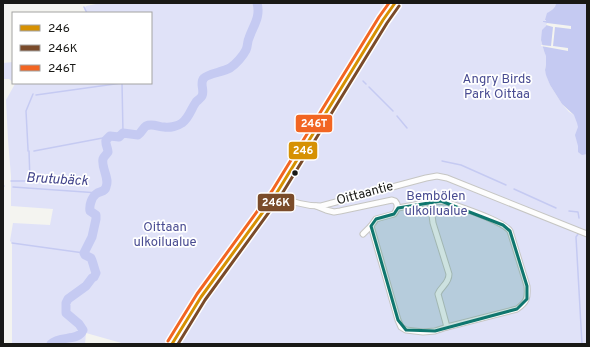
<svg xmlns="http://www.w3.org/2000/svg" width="590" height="347" viewBox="0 0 590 347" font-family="Overpass,sans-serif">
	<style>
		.green { fill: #e0e2f8 }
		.water { fill: #c5caf2 }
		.pier { fill: #f4f4f0 }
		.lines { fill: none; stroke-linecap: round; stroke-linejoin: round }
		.stream { stroke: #c5caf2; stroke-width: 1.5 }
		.river { stroke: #c5caf2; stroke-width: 9 }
		.minor-casing { stroke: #c6c6c3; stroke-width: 7 }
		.major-casing { stroke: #aeada0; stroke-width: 8 }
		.minor { stroke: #fdfdfd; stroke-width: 5 }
		.major { stroke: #ecebe3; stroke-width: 6 }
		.bus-1-casing { stroke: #fff; stroke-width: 6 }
		.bus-2-casing { stroke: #fff; stroke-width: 6 }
		.bus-3-casing { stroke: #fff; stroke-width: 6 }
		.bus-1 { stroke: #d69103; stroke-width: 3 }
		.bus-2 { stroke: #7a4b2a; stroke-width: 3 }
		.bus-3 { stroke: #f26522; stroke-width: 3 }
		.marked { fill: #0f766e; fill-opacity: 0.2; stroke: #0f766e; stroke-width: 3; stroke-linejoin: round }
		.bus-dot { fill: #191916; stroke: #fff; stroke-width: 1.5 }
		.labels { text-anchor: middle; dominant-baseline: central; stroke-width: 3.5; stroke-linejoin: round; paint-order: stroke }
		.park-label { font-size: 13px; fill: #484b91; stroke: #fff }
		.street-label { font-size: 13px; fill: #191916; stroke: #fff }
		.water-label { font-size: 14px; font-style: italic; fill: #43458b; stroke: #fff }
		.line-badge { stroke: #fff; stroke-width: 1.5 }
		.badge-label { font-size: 11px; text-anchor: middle; font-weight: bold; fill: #fff }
	</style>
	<rect width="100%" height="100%" fill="#f4f4f0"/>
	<!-- green -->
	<g class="green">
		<polygon points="101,3 587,3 543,22 547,23 541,40 544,51 546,55 546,65 545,70 550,85 562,104 569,112 574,115 587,98 587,344 125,344 86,333 85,344 12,344 12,243 10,241 13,223 50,225 53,209 11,206 11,176 8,140 6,100 15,84 14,83 151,83 151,13 86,13 84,9 86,6"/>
		<polygon points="13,62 13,82 9,79 3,79 3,63"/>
	</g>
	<!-- water -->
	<path class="water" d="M 556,3 L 587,3 L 587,154 L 582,155 L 578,152 L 578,146 L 575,135 L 578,127 L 577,123 L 574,115 L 562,104 L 550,85 L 546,75 L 545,70 L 546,65 L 546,56 L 544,51 L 541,40 L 542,30 L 546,26 L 547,23 L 543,22 L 543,21 L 546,21 L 546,20 L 545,20 L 547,13 C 551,11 556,8 556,3 Z"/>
	<!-- pier -->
	<polygon class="pier" points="547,23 571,26 571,29 555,27 553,46 568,48 568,51 541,46 541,45 551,46 553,27 546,25"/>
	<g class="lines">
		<!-- stream -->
		<g class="stream">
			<polyline points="84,7 87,13"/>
			<polyline points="363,81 366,84"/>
			<polyline points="369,87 393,111"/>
			<polyline points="36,95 122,83 123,133"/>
			<polyline points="397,116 407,128"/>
			<polyline points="28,151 28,149 26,111 33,94"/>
			<polyline points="34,151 108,137"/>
			<polyline points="442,161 461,165 506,185"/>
			<polyline points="11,181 27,181 30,180 29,151"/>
			<polyline points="3,186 4,186"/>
			<polyline points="13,187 99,193"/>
			<polyline points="514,189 556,208"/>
			<polyline points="569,211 578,212 579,218"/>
			<polyline points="578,234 576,237 582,344"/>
			<polyline points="12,243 84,253"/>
		</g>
		<!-- river -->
		<path class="river" d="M 51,344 C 60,335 78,342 83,330 L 79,324 L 66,313 L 66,303 L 68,299 L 86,286 L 92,278 L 94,277 L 96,273 C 95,271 92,259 91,258 C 89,257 87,256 85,255 L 84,253 L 92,237 L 96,219 L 96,215 L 90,211 C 89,205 92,197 96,194 C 100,191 105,192 106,187 C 110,178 101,168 103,159 C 104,156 107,154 108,152 C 108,148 105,144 106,140 L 110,136 L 119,137 L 123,133 L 138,135 C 142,132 143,128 146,126 C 152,123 159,127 164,127 C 170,128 178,126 182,123 C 189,118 191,109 196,102 C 198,100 201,98 202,96 C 205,90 199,83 204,78 C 207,74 223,72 230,68 C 236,64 243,56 246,50 C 248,46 247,42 249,38 C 253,26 261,17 257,3"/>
		<defs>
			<g id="minor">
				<path d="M 276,194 C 290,202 306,206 321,206 L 426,178 L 437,176 L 447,178 L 587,234"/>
				<path d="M 433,201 L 431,207 L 433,223 L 449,274 C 449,284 441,286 438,294 L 447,327"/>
				<path d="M 316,206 L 326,210 L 334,212 L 340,211 L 392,200 L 395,201 C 399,205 397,210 394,214 L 376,219 L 371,226 L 363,234"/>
				<path d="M 371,226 L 398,320 L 401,327 L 406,330 L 423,332 L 435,331 L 447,327 L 517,309 C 527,302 528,298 527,286 L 510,231 C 502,220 461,208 447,202 L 436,201 L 398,208"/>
			</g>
			<polyline id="major" points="172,344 201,297 276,194 383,20 395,3"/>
		</defs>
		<!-- minor casing -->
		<use href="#minor" class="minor-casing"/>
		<!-- major casing -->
		<use href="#major" class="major-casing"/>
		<!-- minor -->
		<use href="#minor" class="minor"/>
		<!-- major -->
		<use href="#major" class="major"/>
		<defs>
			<polyline id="bus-1" points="172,344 201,297 276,194 383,20 395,3"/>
			<polyline id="bus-2" points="178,344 205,300 280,197 387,23 399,6"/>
			<polyline id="bus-3" points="168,341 197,294 272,191 379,17 389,3"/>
		</defs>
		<!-- bus-1 casing -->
		<use href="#bus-1" class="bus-1-casing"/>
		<!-- bus-2 casing -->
		<use href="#bus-2" class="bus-2-casing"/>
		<!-- bus-3 casing -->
		<use href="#bus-3" class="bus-3-casing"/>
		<!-- bus-1 -->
		<use href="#bus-1" class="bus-1"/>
		<!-- bus-2 -->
		<use href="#bus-2" class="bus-2"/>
		<!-- bus-3 -->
		<use href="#bus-3" class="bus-3"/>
	</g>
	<!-- marked area -->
	<path class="marked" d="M 441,201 L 503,225 L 510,231 L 527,286 L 527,299 L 517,309 L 435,331 L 406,330 L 398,320 L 371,226 L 376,219 L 394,214 L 398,208 Z"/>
	<!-- markers -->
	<circle class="bus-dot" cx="295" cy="173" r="3.5"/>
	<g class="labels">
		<!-- park labels -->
		<g class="park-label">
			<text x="497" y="80">Angry Birds<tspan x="497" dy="15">Park Oittaa</tspan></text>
			<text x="436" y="197">Bembölen<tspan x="436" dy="15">ulkoilualue</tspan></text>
			<text x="165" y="228">Oittaan<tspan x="165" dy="15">ulkoilualue</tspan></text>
		</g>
		<!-- street labels -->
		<g class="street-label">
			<text transform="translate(365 194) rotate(-15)">Oittaantie</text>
		</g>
		<!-- water labels -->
		<g class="water-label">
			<text transform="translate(57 180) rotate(3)">Brutubäck</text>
		</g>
	</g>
	<g class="line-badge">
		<rect x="295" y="114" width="38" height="19" rx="4" fill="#f26522"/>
		<rect x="288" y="141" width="30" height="19" rx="4" fill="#d69103"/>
		<rect x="257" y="193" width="38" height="19" rx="4" fill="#7a4b2a"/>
	</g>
	<g class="badge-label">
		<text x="314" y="127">246T</text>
		<text x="303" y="154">246</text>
		<text x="276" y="206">246K</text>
	</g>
	<!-- border -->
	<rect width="590" height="347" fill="none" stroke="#191916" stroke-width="8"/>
	<!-- legend -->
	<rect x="12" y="12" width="140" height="72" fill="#ffffff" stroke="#a3a3a2"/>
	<rect x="20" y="25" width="20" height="6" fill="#d69103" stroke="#a3a3a2"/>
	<text x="48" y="32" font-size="12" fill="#191916">246</text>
	<rect x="20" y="45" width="20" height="6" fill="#7a4b2a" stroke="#a3a3a2"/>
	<text x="48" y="52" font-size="12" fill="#191916">246K</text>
	<rect x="20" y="65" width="20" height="6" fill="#f26522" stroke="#a3a3a2"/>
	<text x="48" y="72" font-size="12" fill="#191916">246T</text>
</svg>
